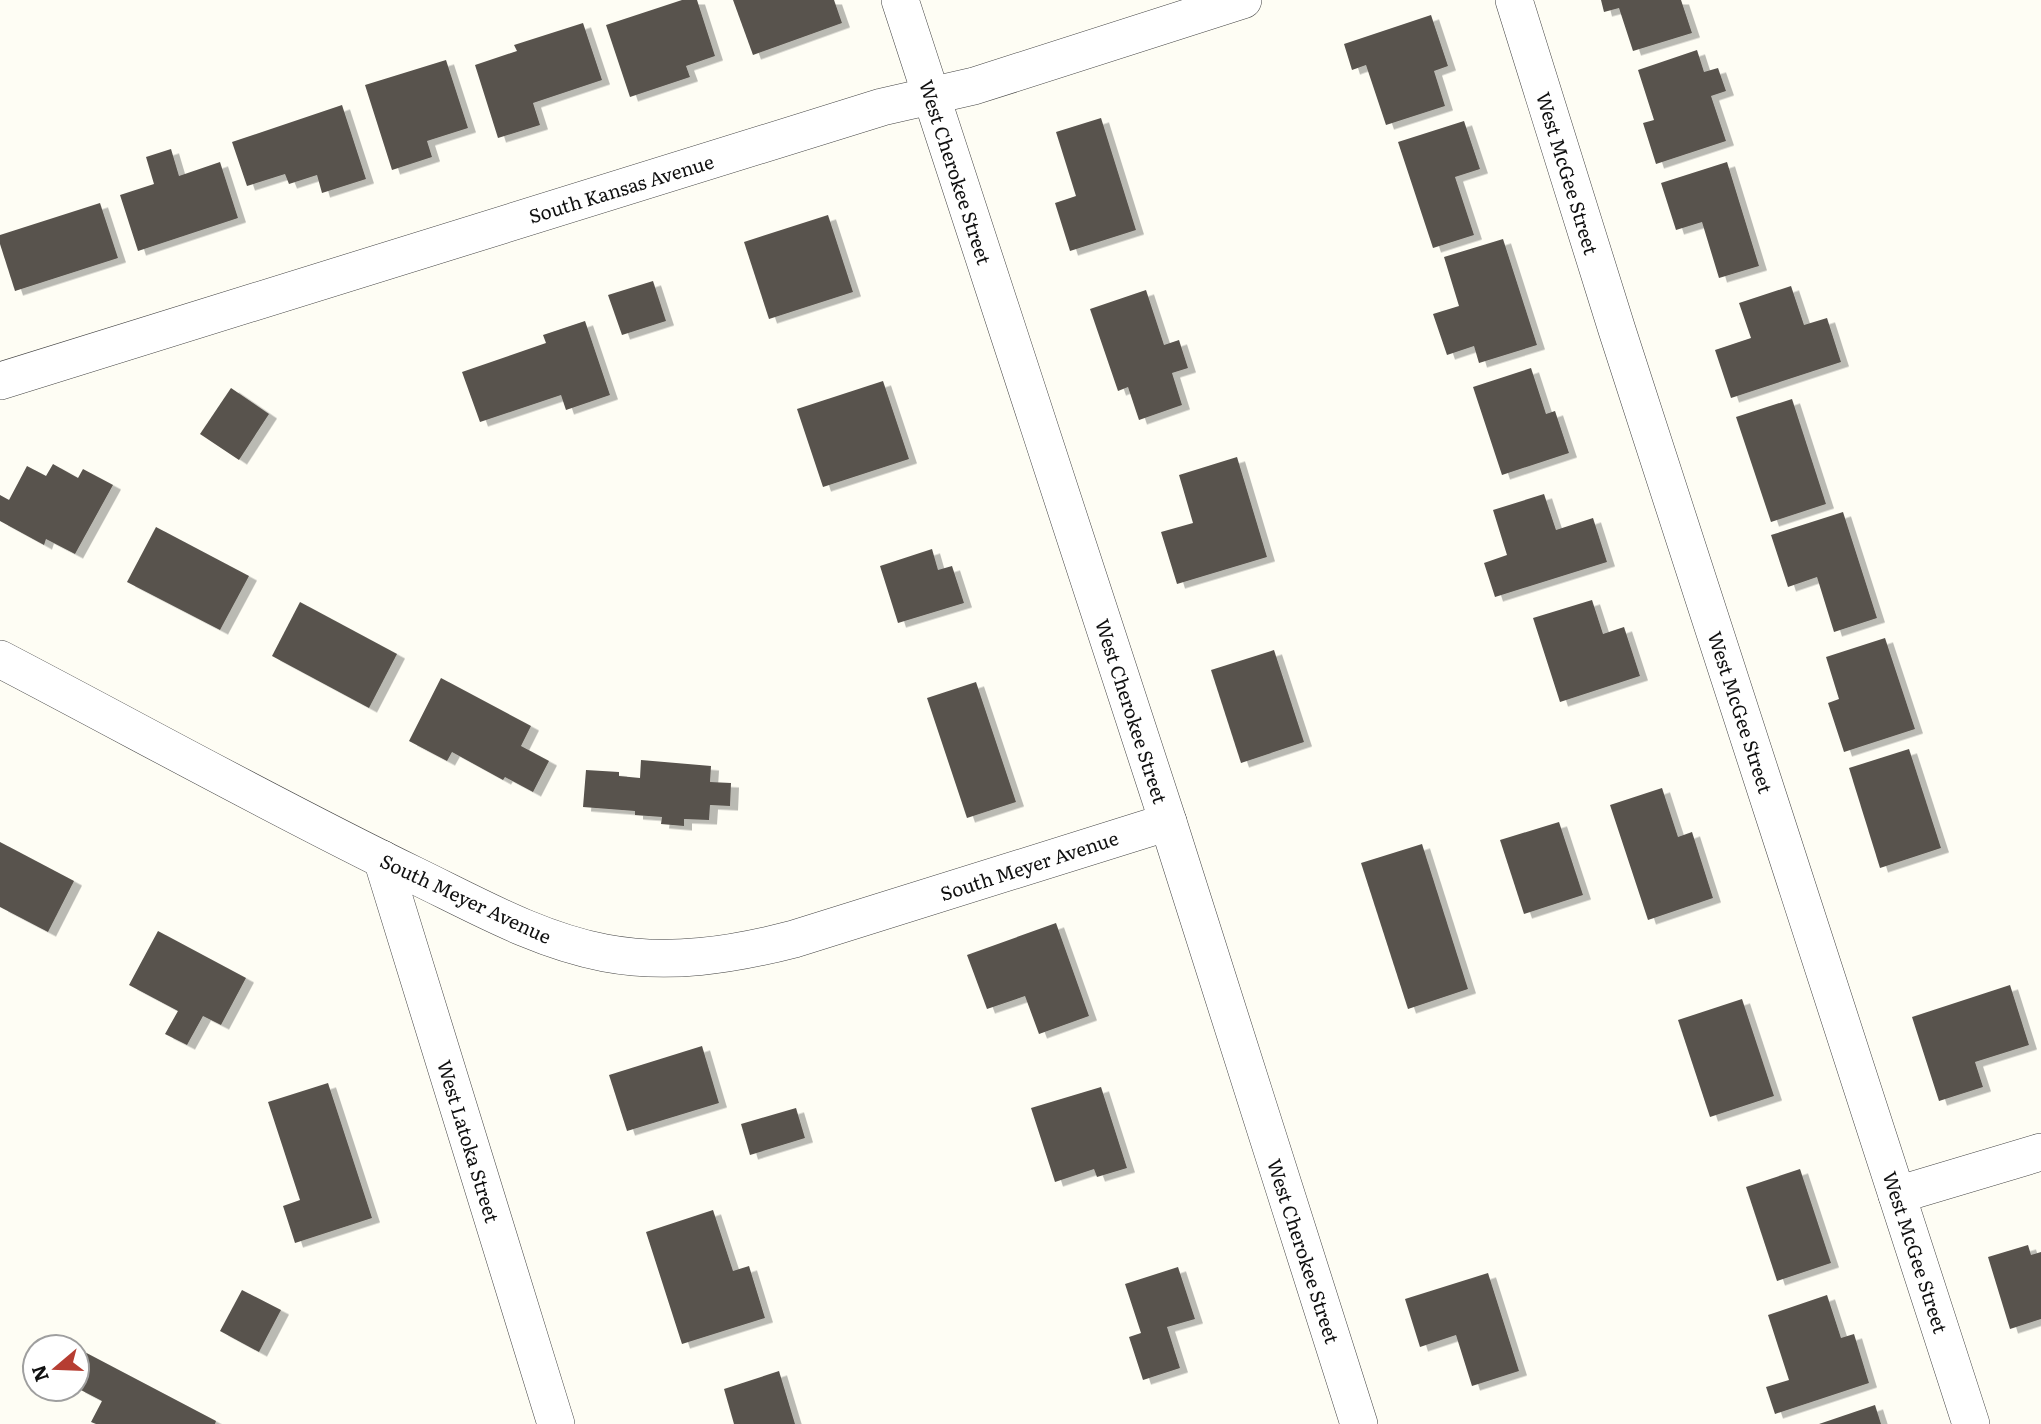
<svg xmlns="http://www.w3.org/2000/svg" width="2041" height="1424" viewBox="0 0 2041 1424" font-family="Literata,serif">
	<style>
		.building { fill: #58534d; filter: url(#shadow) }
		.lines { fill: none; stroke-linecap: round; stroke-linejoin: round }
		.minor-casing { stroke: #434343; stroke-width: 38 }
		.minor { stroke: #fff; stroke-width: 37 }
		.labels { text-anchor: middle; dominant-baseline: central; stroke-width: 7; stroke-linejoin: round; paint-order: stroke }
		.street-label { font-size: 19px; fill: #101010; stroke: #fff }
	</style>
	<defs>
		<filter id="shadow"><feDropShadow dx="8" dy="4.5" stdDeviation="0" flood-color="#0004"/></filter>
	</defs>
	<rect width="100%" height="100%" fill="#fefdf4"/>
	<!-- building -->
	<g class="building">
		<polygon points="682,0 697,0 715,56 686,66 690,77 630,97 606,25"/>
		<polygon points="733,0 834,0 842,23 753,55"/>
		<polygon points="1601,0 1681,0 1692,33 1633,51 1619,8 1604,12"/>
		<polygon points="1431,15 1448,66 1434,71 1445,106 1386,125 1366,65 1352,70 1344,44"/>
		<polygon points="583,23 602,80 533,103 540,125 498,138 475,65 517,51 514,45"/>
		<polygon points="1697,50 1704,72 1718,68 1726,91 1711,96 1726,141 1656,164 1643,123 1654,120 1638,70"/>
		<polygon points="446,60 468,128 427,141 432,157 392,170 365,85"/>
		<polygon points="342,105 366,179 322,193 317,175 289,184 285,174 247,186 232,142"/>
		<polygon points="1101,118 1136,230 1070,251 1055,203 1076,196 1056,132"/>
		<polygon points="1464,121 1480,169 1455,177 1474,235 1433,248 1398,142"/>
		<polygon points="171,149 179,176 220,162 238,218 138,251 120,195 154,184 146,157"/>
		<polygon points="1727,162 1759,266 1719,278 1702,222 1676,230 1661,183"/>
		<polygon points="100,203 118,258 15,291 0,244 0,235"/>
		<polygon points="828,215 853,292 769,319 744,242"/>
		<polygon points="1503,239 1537,345 1479,363 1474,346 1447,355 1433,314 1459,306 1444,257"/>
		<polygon points="653,281 666,321 622,335 608,295"/>
		<polygon points="1791,286 1804,325 1827,318 1841,362 1731,398 1715,350 1751,338 1739,303"/>
		<polygon points="1146,290 1164,345 1179,340 1188,368 1172,373 1182,405 1139,420 1128,387 1118,391 1090,309"/>
		<polygon points="585,321 610,395 566,410 561,395 480,422 462,372 546,343 543,335"/>
		<polygon points="1531,368 1546,414 1555,411 1569,453 1502,475 1473,387"/>
		<polygon points="883,381 909,459 823,487 797,409"/>
		<polygon points="231,388 269,414 239,460 200,434"/>
		<polygon points="1792,399 1826,504 1771,522 1736,417"/>
		<polygon points="1237,457 1267,557 1177,584 1161,532 1193,523 1179,475"/>
		<polygon points="53,464 78,478 83,469 113,485 75,554 46,539 44,545 0,521 0,495 9,500 27,466 46,476"/>
		<polygon points="1544,494 1556,530 1593,518 1607,562 1495,597 1484,563 1507,555 1493,510"/>
		<polygon points="1843,512 1877,618 1834,632 1817,577 1788,587 1771,535"/>
		<polygon points="156,527 249,576 220,630 127,582"/>
		<polygon points="932,549 938,570 952,566 964,603 898,623 880,566"/>
		<polygon points="1592,600 1603,634 1624,627 1640,676 1560,702 1533,618"/>
		<polygon points="300,602 397,654 369,708 272,656"/>
		<polygon points="1885,638 1915,729 1844,752 1828,703 1839,699 1826,657"/>
		<polygon points="1274,650 1304,742 1241,763 1211,670"/>
		<polygon points="441,678 531,726 521,746 549,761 533,792 505,777 503,780 452,752 447,761 409,741"/>
		<polygon points="976,682 1016,802 967,818 927,698"/>
		<polygon points="1909,749 1941,848 1880,868 1849,768"/>
		<polygon points="641,760 711,766 710,782 731,783 730,806 710,805 709,820 684,819 684,826 661,824 662,817 635,815 635,811 583,807 586,770 619,772 619,776 640,778"/>
		<polygon points="1662,788 1678,837 1692,832 1713,898 1648,920 1610,805"/>
		<polygon points="1559,822 1583,895 1524,914 1500,840"/>
		<polygon points="0,842 74,881 48,932 0,907"/>
		<polygon points="1422,844 1468,989 1408,1009 1361,863"/>
		<polygon points="1056,923 1089,1016 1039,1034 1025,996 987,1009 967,955"/>
		<polygon points="158,931 246,978 221,1025 203,1016 187,1045 165,1034 178,1011 129,985"/>
		<polygon points="2010,985 2029,1045 1975,1062 1983,1087 1939,1101 1912,1017"/>
		<polygon points="1742,999 1774,1096 1710,1117 1678,1020"/>
		<polygon points="702,1046 719,1103 627,1131 609,1075"/>
		<polygon points="328,1083 372,1218 295,1243 283,1206 300,1200 268,1102"/>
		<polygon points="1101,1087 1127,1168 1097,1177 1094,1169 1055,1182 1031,1108"/>
		<polygon points="796,1108 805,1138 750,1155 741,1124"/>
		<polygon points="1800,1169 1831,1263 1777,1281 1746,1187"/>
		<polygon points="713,1210 733,1271 749,1266 765,1318 682,1344 646,1232"/>
		<polygon points="2028,1245 2031,1255 2041,1252 2041,1319 2010,1329 1988,1257"/>
		<polygon points="1178,1267 1195,1319 1167,1327 1180,1368 1143,1380 1129,1337 1141,1333 1125,1284"/>
		<polygon points="1488,1273 1519,1371 1472,1386 1456,1335 1420,1347 1405,1299"/>
		<polygon points="242,1290 281,1310 259,1352 220,1331"/>
		<polygon points="1827,1295 1841,1338 1854,1334 1869,1383 1775,1414 1766,1387 1789,1380 1768,1315"/>
		<polygon points="77,1348 216,1421 215,1424 96,1424 91,1422 102,1401 77,1388"/>
		<polygon points="779,1371 795,1424 734,1424 724,1389"/>
		<polygon points="1875,1405 1881,1424 1819,1424"/>
	</g>
	<g class="lines">
		<defs>
			<g id="minor">
				<polyline points="900,0 1168,822 1359,1424"/>
				<polyline points="1514,0 1617,330 1971,1424"/>
				<polyline points="0,381 882,107 974,86 1243,0"/>
				<path d="M 0,659 C 138,731 274,807 414,875 C 476,905 537,940 605,953 C 669,965 732,955 794,939 L 1168,822"/>
				<polyline points="382,859 556,1424"/>
				<polyline points="1897,1195 2041,1152"/>
			</g>
		</defs>
		<!-- minor casing -->
		<use href="#minor" class="minor-casing"/>
		<!-- minor -->
		<use href="#minor" class="minor"/>
	</g>
	<g class="labels">
		<!-- street labels -->
		<g class="street-label">
			<text transform="translate(956 172) rotate(72)">West Cherokee Street</text>
			<text transform="translate(1568 173) rotate(73)">West McGee Street</text>
			<text transform="translate(621 188) rotate(-17)">South Kansas Avenue</text>
			<text transform="translate(1132 711) rotate(72)">West Cherokee Street</text>
			<text transform="translate(1741 712) rotate(72)">West McGee Street</text>
			<text transform="translate(1029 865) rotate(-18)">South Meyer Avenue</text>
			<text transform="translate(466 898) rotate(25)">South Meyer Avenue</text>
			<text transform="translate(469 1141) rotate(73)">West Latoka Street</text>
			<text transform="translate(1304 1251) rotate(72)">West Cherokee Street</text>
			<text transform="translate(1916 1252) rotate(72)">West McGee Street</text>
		</g>
	</g>
	<!-- north arrow -->
	<g transform="translate(56 1368) rotate(251)"><circle r="33" fill="#ffffff" stroke="#9f9f9f" stroke-width="2"/>
	<path d="M0-5L12 26L0 18L-12 26Z" fill="#b63d32"/>
	<text y="-10" font-size="19" font-weight="bold" text-anchor="middle" fill="#101010">N</text>
	</g>
</svg>
